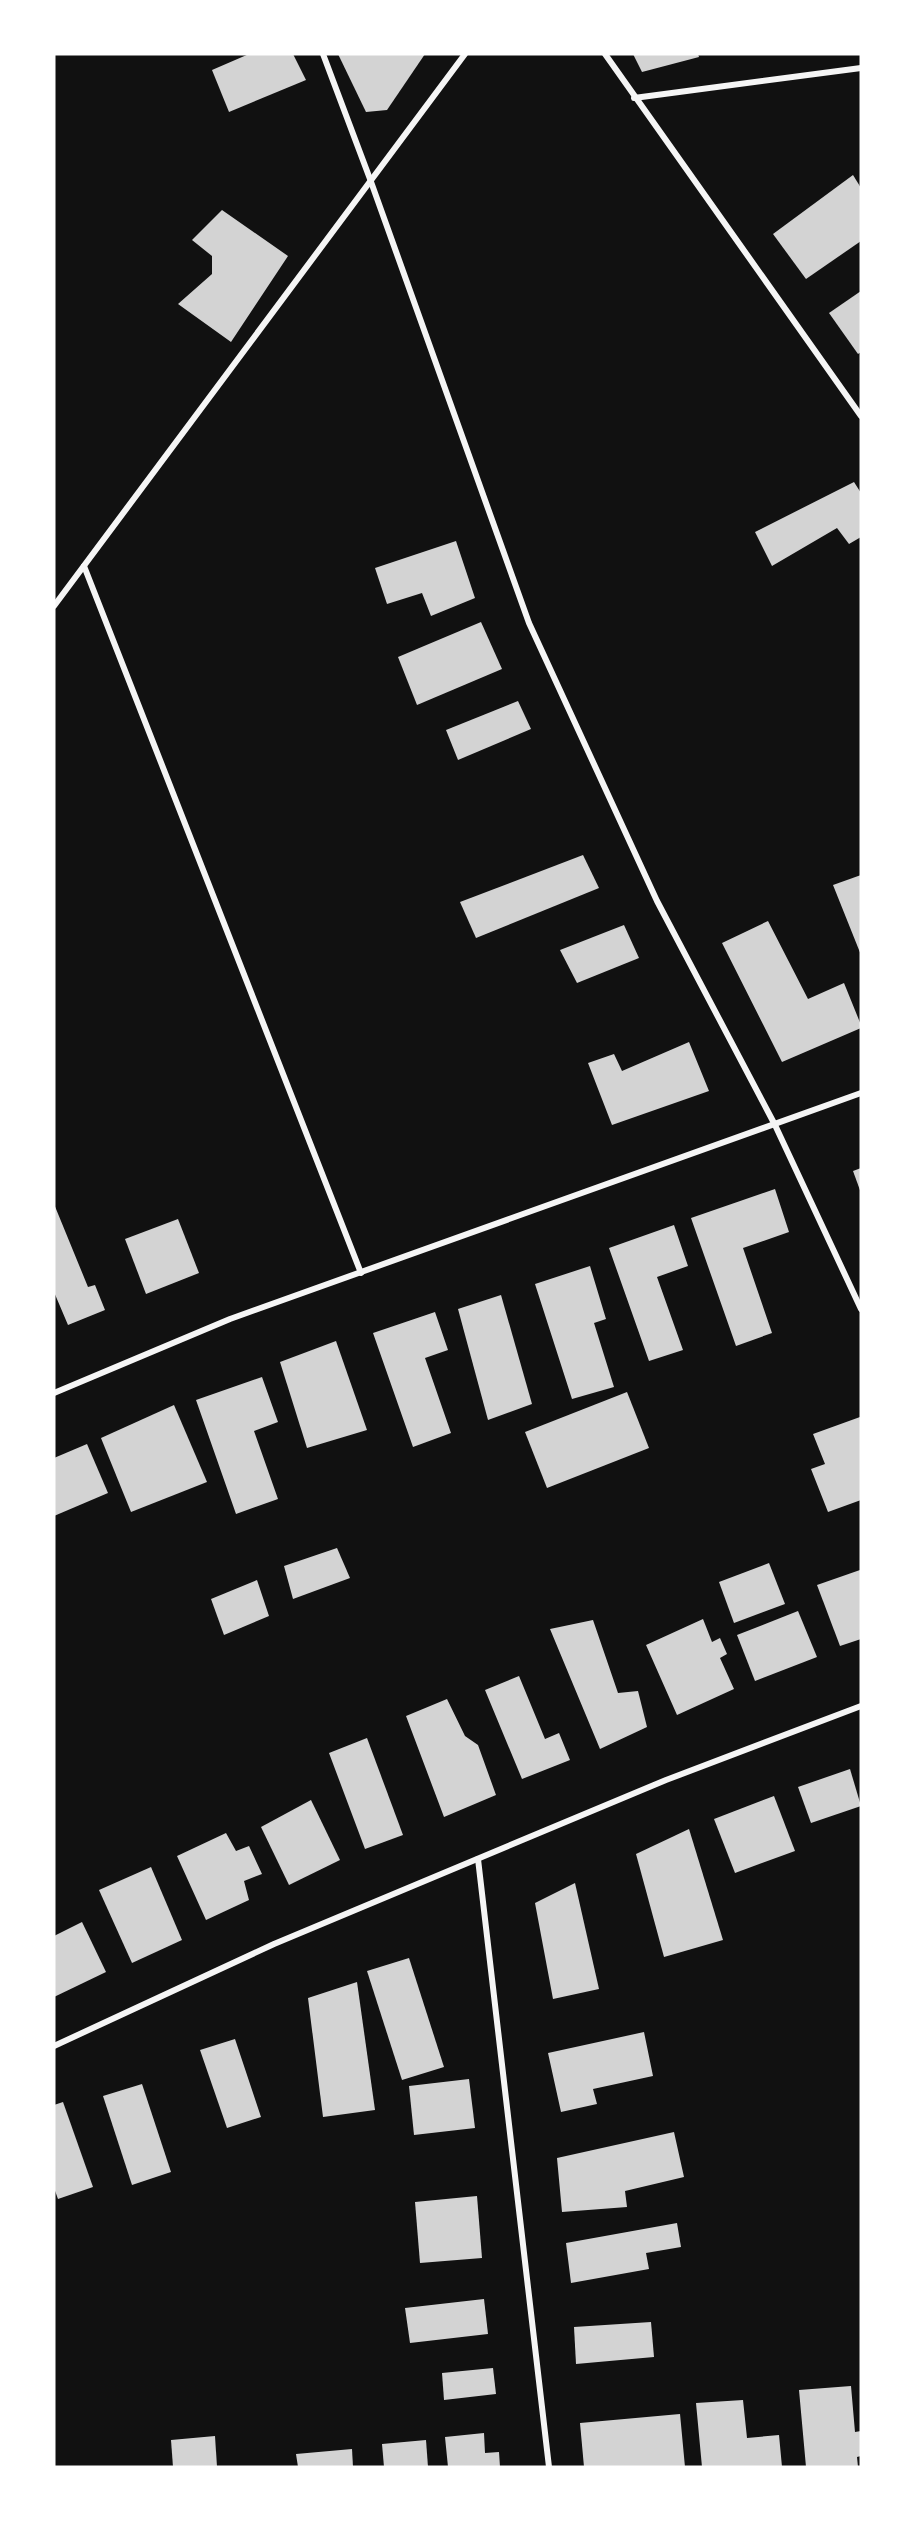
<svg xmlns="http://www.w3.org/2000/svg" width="915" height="2521" viewBox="0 0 915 2521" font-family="Roboto,sans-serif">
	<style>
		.building { fill: #d3d3d3 }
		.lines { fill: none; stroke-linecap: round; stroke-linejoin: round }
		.minor { stroke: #f5f5f5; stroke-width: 6 }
	</style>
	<rect width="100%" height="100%" fill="#111"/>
	<!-- building -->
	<g class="building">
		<polygon points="249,54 293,54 306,80 229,112 212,70"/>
		<polygon points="338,54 425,54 387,110 366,112"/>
		<polygon points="633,54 698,54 699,57 642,72"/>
		<polygon points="853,175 861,188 861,241 806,279 773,234"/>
		<polygon points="222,210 288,256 231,342 178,304 212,274 212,256 192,240"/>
		<polygon points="861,291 861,352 858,354 829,313"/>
		<polygon points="854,482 861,493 861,537 849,544 837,528 772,566 755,532"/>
		<polygon points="456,541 475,598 431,616 422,593 387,604 375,568"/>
		<polygon points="481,622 502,669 417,705 398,657"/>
		<polygon points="518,701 531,729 458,760 446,730"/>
		<polygon points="583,855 599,888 476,938 460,902"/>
		<polygon points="861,875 861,955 833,885"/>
		<polygon points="768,921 808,999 844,983 861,1025 861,1028 782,1062 722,943"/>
		<polygon points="624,925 639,958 577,983 560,950"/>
		<polygon points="689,1042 709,1091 612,1125 588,1063 614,1054 622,1071"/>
		<polygon points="861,1168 861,1193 853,1171"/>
		<polygon points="775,1189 789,1232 743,1248 772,1333 736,1346 691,1218"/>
		<polygon points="54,1204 88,1287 95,1285 105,1310 68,1325 54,1292"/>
		<polygon points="178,1219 199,1273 146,1294 125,1239"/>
		<polygon points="674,1225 688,1266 657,1277 683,1350 649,1361 609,1248"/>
		<polygon points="590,1266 606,1319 594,1323 614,1387 572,1399 535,1284"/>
		<polygon points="501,1295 532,1404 488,1420 458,1309"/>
		<polygon points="435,1312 448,1350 425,1358 451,1433 413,1447 373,1333"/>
		<polygon points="336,1341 367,1430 307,1448 280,1362"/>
		<polygon points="262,1377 278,1422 254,1431 278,1499 236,1514 196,1400"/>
		<polygon points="627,1392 649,1448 547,1488 525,1432"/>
		<polygon points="174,1405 207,1482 131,1512 101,1438"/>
		<polygon points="860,1417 861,1500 828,1512 811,1469 825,1464 813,1434"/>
		<polygon points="87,1444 108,1493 54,1516 54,1458"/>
		<polygon points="337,1548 350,1578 293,1599 284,1566"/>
		<polygon points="769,1563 785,1604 734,1623 719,1582"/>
		<polygon points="860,1570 861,1639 840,1646 817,1585"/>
		<polygon points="257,1580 269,1616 224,1635 211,1599"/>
		<polygon points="798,1611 817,1657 755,1681 737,1635"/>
		<polygon points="703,1619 712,1642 720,1638 727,1654 720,1658 734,1689 677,1715 646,1645"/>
		<polygon points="593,1620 618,1693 638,1691 647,1727 600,1749 550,1629"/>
		<polygon points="519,1676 545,1739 559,1733 570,1760 522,1779 485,1690"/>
		<polygon points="447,1699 465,1736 478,1745 496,1795 444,1817 406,1716"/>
		<polygon points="367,1738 403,1835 365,1849 329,1753"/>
		<polygon points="850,1769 861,1806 811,1823 798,1787"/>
		<polygon points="774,1796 795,1851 735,1873 714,1819"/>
		<polygon points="311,1800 340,1860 289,1885 261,1827"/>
		<polygon points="689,1829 723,1940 664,1957 636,1854"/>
		<polygon points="226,1833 236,1851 249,1846 262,1874 244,1881 249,1900 206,1920 177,1856"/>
		<polygon points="151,1867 182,1940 132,1963 99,1890"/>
		<polygon points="575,1883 599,1989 553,1999 535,1903"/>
		<polygon points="82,1922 106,1972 54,1997 54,1936"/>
		<polygon points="409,1958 444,2067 402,2080 367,1971"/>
		<polygon points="357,1982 375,2110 323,2117 308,1998"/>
		<polygon points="644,2032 653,2076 593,2089 597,2104 561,2112 548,2053"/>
		<polygon points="235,2039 261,2117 227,2128 200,2050"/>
		<polygon points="469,2079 475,2128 414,2135 409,2086"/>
		<polygon points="142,2084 171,2172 132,2185 103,2096"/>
		<polygon points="63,2102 93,2187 58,2199 54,2188 54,2105"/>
		<polygon points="674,2132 684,2177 625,2191 627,2207 562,2212 557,2158"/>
		<polygon points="477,2196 482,2258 420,2263 415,2202"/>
		<polygon points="677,2223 681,2247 646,2253 649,2269 571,2283 566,2243"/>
		<polygon points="484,2299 488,2334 410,2343 405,2308"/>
		<polygon points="651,2322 654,2357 576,2364 574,2327"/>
		<polygon points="493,2368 496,2394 444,2400 442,2373"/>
		<polygon points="851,2386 855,2432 861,2431 861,2456 857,2457 858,2467 806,2467 799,2390"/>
		<polygon points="743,2400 747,2438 779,2435 782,2467 702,2467 696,2403"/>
		<polygon points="680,2414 685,2467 584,2467 580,2423"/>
		<polygon points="484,2433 485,2453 499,2452 500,2467 448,2467 445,2437"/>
		<polygon points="215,2436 217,2467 173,2467 171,2440"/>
		<polygon points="426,2440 428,2467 384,2467 382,2444"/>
		<polygon points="352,2449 353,2467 298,2467 296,2454"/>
	</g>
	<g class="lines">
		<!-- minor -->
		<g class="minor">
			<polyline points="323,54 370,179 529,623 657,901 775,1125 861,1309"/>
			<polyline points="605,54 861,416"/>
			<polyline points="634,98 861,68"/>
			<polyline points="84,566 361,1273"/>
			<polyline points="54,606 465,54"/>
			<polyline points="54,1393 230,1319 861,1093"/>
			<polyline points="478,1859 549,2467"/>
			<polyline points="54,2046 274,1944 666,1780 861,1706"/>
		</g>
	</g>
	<!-- border -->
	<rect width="915" height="2521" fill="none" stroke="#ffffff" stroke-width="111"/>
</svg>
